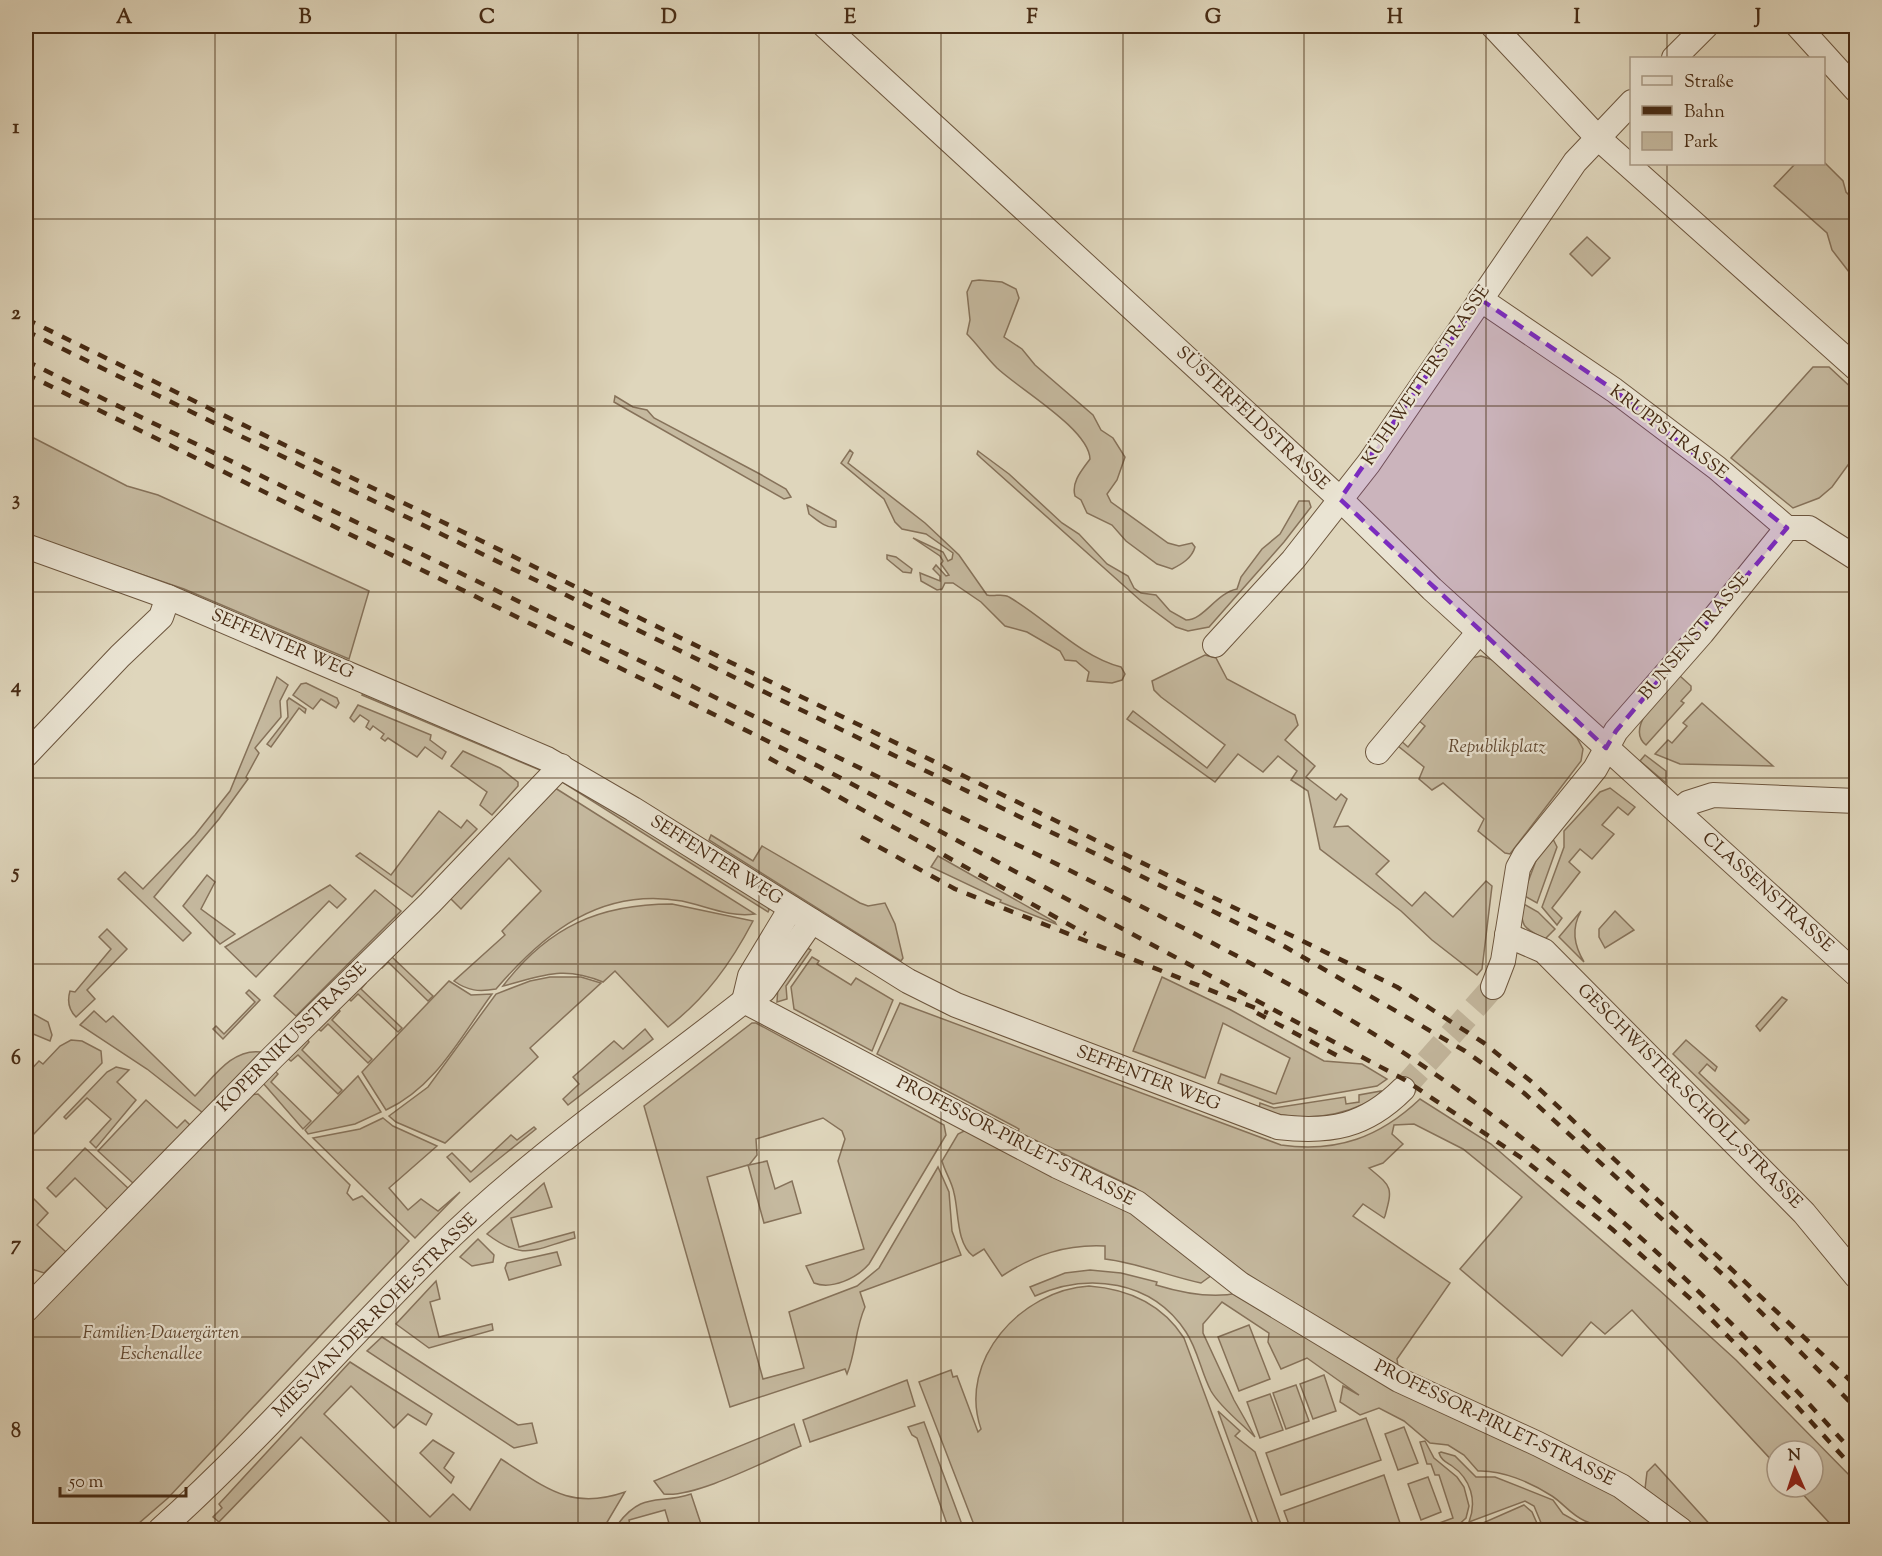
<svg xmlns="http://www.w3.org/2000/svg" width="1882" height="1556" viewBox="0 0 1882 1556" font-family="'Sorts Mill Goudy',serif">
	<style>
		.green { fill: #c5b99f; stroke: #86725a; stroke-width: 1.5 }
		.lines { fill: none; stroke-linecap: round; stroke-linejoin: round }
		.minor-tunnel { stroke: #c1b49a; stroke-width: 24; stroke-dasharray: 24 12; stroke-linecap: butt }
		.minor-casing { stroke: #6d563e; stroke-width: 26 }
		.minor { stroke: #eae4d3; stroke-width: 24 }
		.rail { stroke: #472b14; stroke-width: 4.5; stroke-dasharray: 10 10; stroke-linecap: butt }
		.marked { fill: #7b2cbf; fill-opacity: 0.2; stroke: #7b2cbf; stroke-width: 4.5; stroke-dasharray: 12 8; stroke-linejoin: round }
		.grid { fill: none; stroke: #472b14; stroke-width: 1.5; stroke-opacity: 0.55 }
		.labels { text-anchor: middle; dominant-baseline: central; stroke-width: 4.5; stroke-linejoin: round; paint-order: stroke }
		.street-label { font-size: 18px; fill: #472b14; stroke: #eae4d3 }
		.park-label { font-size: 18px; font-style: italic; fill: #604730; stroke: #eae4d3 }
		.neatline { fill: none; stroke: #472b14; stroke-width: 2 }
		.grid-label { font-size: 20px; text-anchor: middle; font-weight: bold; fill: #472b14 }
	</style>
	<rect width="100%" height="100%" fill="#dfd6bc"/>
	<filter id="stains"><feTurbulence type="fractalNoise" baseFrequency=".00333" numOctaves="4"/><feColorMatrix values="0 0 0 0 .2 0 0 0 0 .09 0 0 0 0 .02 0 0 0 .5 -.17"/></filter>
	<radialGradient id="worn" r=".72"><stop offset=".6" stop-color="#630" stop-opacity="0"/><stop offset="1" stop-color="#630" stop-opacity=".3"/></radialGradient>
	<!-- green -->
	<g class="green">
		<polygon points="1824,162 1843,181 1846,192 1856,202 1856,281 1832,250 1827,233 1774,186 1795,164"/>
		<polygon points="1587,237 1610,258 1592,276 1570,254"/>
		<path d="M 979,280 L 1002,282 L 1016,289 L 1019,298 L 1004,337 L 1022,349 L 1035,365 L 1093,415 L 1101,430 L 1113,438 L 1125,457 L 1117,480 L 1107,494 L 1111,502 L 1168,543 L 1179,546 L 1192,543 L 1195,547 C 1192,558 1182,564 1172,569 L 1157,564 L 1126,541 L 1112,525 L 1087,513 L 1081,500 L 1075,496 C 1071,482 1082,470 1090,459 C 1089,429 1019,389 997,368 C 986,357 977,344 967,334 L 970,320 L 967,292 L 972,281 Z"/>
		<polygon points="1813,367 1829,367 1856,392 1856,454 1832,487 1819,498 1793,508 1731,458"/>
		<polygon points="615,396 633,407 647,410 654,418 758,473 786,489 791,497 784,499 614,402"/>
		<polygon points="26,434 127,486 158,495 369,591 349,659 184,589 26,535"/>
		<path d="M 850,450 L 853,453 L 848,463 L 925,523 L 959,555 L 987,595 C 994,597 1003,593 1009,597 C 1047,619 1079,656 1121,667 L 1125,674 L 1122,680 L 1112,683 L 1087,681 L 1089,672 L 1076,661 L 1065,660 L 1060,651 L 1027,632 L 1005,626 L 981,602 L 953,583 L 945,583 L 942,589 L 937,590 L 921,581 L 920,573 L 940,581 L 940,576 L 933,569 L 936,565 L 946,576 L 949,575 L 941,564 L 943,561 L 940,556 L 913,538 L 943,552 L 948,561 L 952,559 L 953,553 L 926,534 L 902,529 L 895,522 L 884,499 L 841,463 Z"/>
		<path d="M 978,451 L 1009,474 L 1062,523 L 1079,534 L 1107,564 L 1128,576 L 1134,588 L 1141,593 L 1156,595 L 1170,611 L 1186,620 C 1204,620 1216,593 1237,589 L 1241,577 L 1262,549 L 1280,534 L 1299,501 L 1309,501 L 1311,507 L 1284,542 L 1209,627 L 1188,631 L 1176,627 L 1141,601 L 981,458 L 977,454 Z"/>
		<path d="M 807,505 L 836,521 L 836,527 C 826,529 816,519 809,514 Z"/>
		<polygon points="887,555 896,557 912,569 911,573 903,572 887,559"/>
		<polygon points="1205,655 1216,658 1227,679 1295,715 1298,725 1285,740 1315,766 1306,777 1336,800 1341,794 1347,799 1334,827 1348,826 1389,861 1376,874 1412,906 1425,892 1453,917 1486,881 1492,886 1482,969 1477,975 1432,940 1401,911 1320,849 1308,791 1291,780 1297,771 1278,756 1263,772 1238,754 1215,782 1127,719 1133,711 1207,768 1225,745 1161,697 1154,690 1152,681"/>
		<polygon points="1481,656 1496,661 1577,738 1583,749 1581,761 1510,854 1505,853 1478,831 1484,819 1443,783 1432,790 1419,779 1424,767 1398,746 1400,740 1408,747 1425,726 1417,719 1471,658"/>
		<path d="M 1680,676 L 1691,686 L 1691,690 L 1681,701 L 1684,703 L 1646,745 C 1623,726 1666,691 1680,676 Z"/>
		<polygon points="277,677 288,685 280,701 281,717 255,748 259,753 246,777 248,779 219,819 154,897 191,933 183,941 118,879 125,872 143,889 195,835 230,791"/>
		<polygon points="306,683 337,698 339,703 336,708 321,699 313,709 293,695 301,684"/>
		<polygon points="365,688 540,765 542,771 362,695"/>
		<polygon points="289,698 306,709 305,713 299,708 271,747 267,744 288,717 287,701"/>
		<polygon points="1702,703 1773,766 1680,764 1655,754 1668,740 1672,743 1687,726 1683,723"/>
		<polygon points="358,705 431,735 430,740 446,752 442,759 425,747 417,757 388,738 385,741 381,738 384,734 373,726 370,730 366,727 369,721 360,715 354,722 350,718"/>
		<polygon points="463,751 500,768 518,782 518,786 492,815 480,805 487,792 451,766"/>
		<polygon points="1645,755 1666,771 1666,783 1640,761"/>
		<polygon points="568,780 767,904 769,910 768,912 562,782"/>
		<path d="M 552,786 L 755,914 C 730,918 706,906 682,901 C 601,887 545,932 496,989 C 479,992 468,991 454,981 L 505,935 L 502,931 L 541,891 L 509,858 L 461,909 L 448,896 Z"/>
		<polygon points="1610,788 1635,807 1628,815 1618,807 1602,825 1614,834 1592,859 1580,849 1569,862 1580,872 1552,908 1562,918 1557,925 1542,907 1564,847 1564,831 1600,792"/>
		<polygon points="439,811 461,828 467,820 477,829 412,897 356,856 360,853 391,875"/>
		<polygon points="711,835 753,861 762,846 860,903 868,906 885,903 895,924 903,958 901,961 709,840"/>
		<polygon points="1552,837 1557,847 1537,903 1523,895 1537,858"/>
		<polygon points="938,856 1055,922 1056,924 1000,902 1001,900 931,867"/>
		<polygon points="207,875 215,882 201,909 235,934 220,944 183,906"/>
		<polygon points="330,885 346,899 337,908 329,901 256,977 225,947"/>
		<polygon points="375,890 401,911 296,1016 274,996"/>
		<path d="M 1522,903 L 1538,912 L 1555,929 L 1545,939 C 1524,928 1520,927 1522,903 Z"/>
		<path d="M 672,904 L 753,921 C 731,963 706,998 668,1027 L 615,971 L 603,982 C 562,965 543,976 503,986 C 548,927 599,904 672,904 Z"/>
		<path d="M 1581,911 C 1571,929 1574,945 1584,962 L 1559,937 Z"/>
		<polygon points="1615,911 1634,930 1605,948 1599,937 1599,929"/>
		<path d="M 107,929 L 127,949 L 87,990 L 95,999 L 76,1017 C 69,1010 67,1001 70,991 L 75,992 L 111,949 L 99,937 Z"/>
		<polygon points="804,946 811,950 786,986 787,999 777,1002 778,986"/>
		<polygon points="399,950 392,957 433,996 428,1001 388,962 382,968 378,965"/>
		<polygon points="812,957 819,961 817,964 851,985 856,978 893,1000 872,1051 794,1009 791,987"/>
		<polygon points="550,977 581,977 601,983 530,1048 538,1057 445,1143 396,1122 389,1116 428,1087 496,994 530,981"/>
		<polygon points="1162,977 1229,1009 1324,1061 1362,1064 1387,1079 1377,1086 1273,1104 1218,1083 1221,1074 1276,1094 1290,1058 1223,1023 1205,1078 1133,1051"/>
		<polygon points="363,980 366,983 361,989 402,1028 398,1032 358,994 351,1001 347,997"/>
		<path d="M 449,981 L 471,995 L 492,994 C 461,1036 436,1087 386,1110 L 362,1072 Z"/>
		<polygon points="249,990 260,1000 223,1039 213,1029 216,1026 224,1034 255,1002 246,993"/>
		<polygon points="1782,997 1787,1000 1760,1031 1756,1026"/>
		<path d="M 900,1003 L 1281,1145 C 1337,1153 1380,1137 1420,1099 L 1491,1144 L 1658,1289 L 1736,1360 L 1856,1482 L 1856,1530 L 1836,1530 L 1796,1487 L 1813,1487 L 1813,1451 L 1777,1451 L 1777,1466 L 1632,1310 L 1605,1334 L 1591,1322 L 1562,1356 L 1460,1269 L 1522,1197 L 1463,1149 L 1414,1124 L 1394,1125 L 1392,1134 L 1403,1144 L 1383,1163 L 1369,1168 C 1392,1187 1393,1187 1385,1216 L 1384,1218 L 1363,1204 L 1353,1216 L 1450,1283 L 1397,1359 L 1398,1366 L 1268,1289 L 1222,1257 L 1160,1205 L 1135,1188 L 1018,1132 L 1019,1129 L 877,1054 Z"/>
		<polygon points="336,1008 340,1011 332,1020 372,1059 368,1063 328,1024 321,1031 317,1028"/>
		<polygon points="26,1010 48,1022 52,1035 50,1041 26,1031"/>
		<path d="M 94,1011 L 106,1022 L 113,1016 L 195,1096 C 213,1078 232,1048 261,1052 L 203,1113 L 147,1069 L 80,1025 Z"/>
		<path d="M 752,1023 L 756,1023 L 944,1125 L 946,1135 L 869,1264 C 857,1278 832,1290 814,1283 L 806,1266 L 864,1249 L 838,1161 L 845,1139 L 842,1131 L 823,1118 L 756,1139 L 757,1155 L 749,1165 L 767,1161 L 775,1189 L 792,1181 L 801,1213 L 764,1223 L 748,1165 L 707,1177 L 763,1379 L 804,1368 L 789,1312 L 857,1286 L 879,1268 L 938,1167 L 949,1192 L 952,1231 L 961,1255 L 860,1292 L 865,1307 C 855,1329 856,1352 847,1374 L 845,1369 L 730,1407 L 644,1106 Z"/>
		<polygon points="645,1029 653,1039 568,1105 563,1099 579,1084 573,1077 614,1041 623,1049"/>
		<polygon points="307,1039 309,1042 302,1050 342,1090 338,1094 298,1055 291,1061 287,1058"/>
		<polygon points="71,1040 82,1041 101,1051 102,1063 29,1139 26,1135 26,1075 39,1061 43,1064 60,1046"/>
		<polygon points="1686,1040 1717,1067 1715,1071 1707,1064 1699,1073 1749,1120 1745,1124 1673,1054"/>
		<polygon points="116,1067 129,1070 117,1082 136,1100 96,1148 90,1142 111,1119 87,1098 66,1119 64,1117 107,1072"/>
		<polygon points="275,1071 278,1074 271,1082 311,1121 303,1129 263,1083"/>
		<polygon points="358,1076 381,1112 355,1124 308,1134 305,1130"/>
		<path d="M 1381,1091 C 1380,1096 1371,1101 1364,1104 C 1329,1120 1295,1121 1259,1109 L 1260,1103 L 1274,1108 L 1345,1097 L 1346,1104 L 1359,1102 L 1359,1095 Z"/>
		<polygon points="258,1094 350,1185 347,1193 353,1200 362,1196 409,1241 168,1498 131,1530 26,1530 26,1325 249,1095"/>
		<polygon points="146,1100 177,1128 185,1120 191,1126 134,1184 98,1151"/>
		<polygon points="383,1118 393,1126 437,1146 389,1188 408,1210 421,1199 438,1211 460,1192 415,1238 313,1138 360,1129"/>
		<polygon points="534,1127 536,1129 470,1182 447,1157 452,1153 471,1172 511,1135 517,1140"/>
		<path d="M 966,1130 L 1121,1203 L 1212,1275 L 1201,1283 C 1168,1276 1138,1263 1105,1259 L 1105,1246 C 1066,1244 1034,1255 1002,1276 L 984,1249 L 973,1256 C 956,1243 959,1212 954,1193 C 952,1182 945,1172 942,1161 L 958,1134 Z"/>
		<polygon points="85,1148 129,1189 108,1210 75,1178 56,1197 47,1188"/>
		<path d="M 544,1183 L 552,1207 L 511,1218 L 519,1247 L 574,1232 L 575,1238 C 534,1249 524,1262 487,1234 Z"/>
		<polygon points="33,1198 48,1213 37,1225 66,1252 44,1273 26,1267 26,1206"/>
		<polygon points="478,1239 494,1255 493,1262 472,1266 460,1257"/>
		<polygon points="557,1252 561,1265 509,1280 505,1268 507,1263"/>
		<path d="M 1090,1270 L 1121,1273 L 1157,1282 L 1156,1285 C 1179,1292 1212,1299 1238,1293 L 1609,1490 L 1667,1530 C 1638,1530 1611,1533 1585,1521 C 1571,1515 1563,1503 1552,1496 C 1530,1482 1502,1470 1478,1471 L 1464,1455 L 1448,1445 L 1430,1443 L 1404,1421 L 1379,1408 L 1360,1415 L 1340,1402 L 1343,1386 L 1359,1395 L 1307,1358 L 1281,1369 L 1268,1342 L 1269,1333 L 1222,1302 L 1203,1324 L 1203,1333 L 1234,1400 L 1255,1437 C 1242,1424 1220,1407 1211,1391 C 1201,1372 1198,1350 1186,1332 C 1152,1280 1088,1272 1035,1296 L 1030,1287 L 1065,1273 Z"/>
		<polygon points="436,1281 440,1299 430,1302 439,1337 492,1324 493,1330 429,1348 396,1324"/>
		<path d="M 1089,1286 C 1129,1289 1162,1304 1184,1338 L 1255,1530 L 976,1530 L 919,1382 L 951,1370 L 953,1377 L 957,1376 L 978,1432 L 981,1429 C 957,1360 1022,1290 1089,1286 Z"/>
		<polygon points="1249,1325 1270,1379 1239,1391 1218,1337"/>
		<polygon points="382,1337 518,1425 532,1423 537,1443 514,1448 367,1351"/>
		<path d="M 350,1362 L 432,1414 L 426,1425 L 408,1414 L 394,1428 L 351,1386 L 324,1414 L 430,1517 L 453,1494 L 470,1510 L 501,1459 C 545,1487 570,1511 625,1492 L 606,1524 L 582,1530 L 398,1530 L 301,1437 L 219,1522 L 213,1517 L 222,1508 L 219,1504 Z"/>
		<polygon points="1324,1375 1336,1411 1313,1419 1300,1384"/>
		<polygon points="907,1380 915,1406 810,1442 803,1420"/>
		<polygon points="1296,1385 1309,1421 1286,1429 1273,1393"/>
		<polygon points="1270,1394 1283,1430 1260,1438 1247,1402"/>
		<polygon points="1218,1411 1240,1431 1235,1436 1255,1452 1283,1530 1261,1530"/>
		<polygon points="1366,1418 1381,1460 1281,1495 1266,1453"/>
		<polygon points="924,1422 964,1530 949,1530 917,1438 912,1435 908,1427"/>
		<path d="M 794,1424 L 801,1446 C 769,1459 696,1498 664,1494 L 654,1481 Z"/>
		<polygon points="1404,1427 1418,1463 1398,1470 1385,1434"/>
		<polygon points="433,1440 454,1453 444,1468 454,1477 451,1483 420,1453"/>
		<polygon points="1425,1441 1434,1458 1457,1477 1464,1487 1469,1506 1466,1518 1456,1527 1447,1530 1420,1530 1453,1518 1439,1475 1435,1475 1431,1464 1427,1464 1420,1442"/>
		<path d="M 1441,1452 L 1455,1456 L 1476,1477 L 1495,1477 L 1553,1500 L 1563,1514 L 1592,1530 L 1544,1530 L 1534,1506 L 1525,1501 L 1469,1522 C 1477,1501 1471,1479 1452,1466 C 1446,1462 1441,1460 1439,1453 Z"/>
		<polygon points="1655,1464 1715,1530 1700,1530 1645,1489 1647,1472"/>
		<polygon points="1384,1475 1400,1523 1379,1530 1291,1530 1284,1511"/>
		<polygon points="1428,1477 1441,1512 1421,1520 1408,1484"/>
		<path d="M 691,1494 L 703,1530 L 671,1530 L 665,1510 L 629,1520 L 631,1530 L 620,1530 L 618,1524 C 643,1491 658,1505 691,1494 Z"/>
		<polygon points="1524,1505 1532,1512 1540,1530 1515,1530 1491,1525 1467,1530"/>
	</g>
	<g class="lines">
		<!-- minor-tunnel -->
		<polyline class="minor-tunnel" points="1403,1089 1493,987"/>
		<defs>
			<g id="minor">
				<polyline points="825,26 1340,499 1432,589 1856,974"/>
				<polyline points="1493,26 1597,137 1856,368"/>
				<polyline points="1798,26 1856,90"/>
				<polyline points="1674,58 1706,26"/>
				<polyline points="1480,299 1614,390 1717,468 1787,528 1809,528 1856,558"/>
				<path d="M 26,546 L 168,597 L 547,759 L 633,809 L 908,981 L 956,1005 L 1278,1127 C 1330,1133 1365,1127 1403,1089"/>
				<polyline points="1215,645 1293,560 1369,463 1575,162 1632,102"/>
				<polyline points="1378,752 1479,632"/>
				<polyline points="26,755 120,656 161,617 168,597"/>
				<polyline points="1678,812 1688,803 1713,795 1856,801"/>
				<polyline points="1507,935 1544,951 1804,1213 1856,1276"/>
				<polyline points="1493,987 1503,961 1518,868 1525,855 1595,769 1616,731 1702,633 1787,528"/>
				<polyline points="744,1001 1057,1166 1137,1203 1240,1284 1399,1380 1538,1444 1621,1486 1681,1530"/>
				<polyline points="744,1001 750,976 791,908"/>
				<polyline points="26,1310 273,1057 430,903 561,766"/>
				<path d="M 160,1530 C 258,1442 344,1342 437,1250 C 530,1158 641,1082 744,1001 L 764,990 L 812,921"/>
			</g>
		</defs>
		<!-- minor casing -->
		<use href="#minor" class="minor-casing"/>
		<!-- minor -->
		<use href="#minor" class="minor"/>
		<!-- rail -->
		<g class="rail">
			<polyline points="26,319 1397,987 1484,1043 1533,1083 1856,1386"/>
			<polyline points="26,331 1282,945 1465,1051 1524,1093 1731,1282 1856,1408"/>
			<path d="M 26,361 L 1071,871 C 1180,926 1289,980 1393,1046 C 1562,1155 1724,1306 1856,1456"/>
			<polyline points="26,374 820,767 1405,1080 1523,1159 1612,1229 1693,1301 1794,1403 1856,1471"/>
			<polyline points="769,758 1086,934"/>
			<polyline points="861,837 955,889 1268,1013"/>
			<polyline points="1257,1013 1340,1057"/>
		</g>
	</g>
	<!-- marked area -->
	<path class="marked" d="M 1480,299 L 1614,390 L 1787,528 L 1616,731 L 1606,748 L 1340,499 Z"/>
	<!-- grid -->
	<path class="grid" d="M 215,26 L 215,1530M 396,26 L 396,1530M 578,26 L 578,1530M 759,26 L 759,1530M 941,26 L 941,1530M 1123,26 L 1123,1530M 1304,26 L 1304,1530M 1486,26 L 1486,1530M 1667,26 L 1667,58M 1667,164 L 1667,1530M 26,219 L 1856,219M 26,406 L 1856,406M 26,592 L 1856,592M 26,778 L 1856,778M 26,964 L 1856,964M 26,1150 L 1856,1150M 26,1337 L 1856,1337"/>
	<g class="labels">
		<!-- street labels -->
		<g class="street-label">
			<text transform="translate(1427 376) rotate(-56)">KÜHLWETTERSTRASSE</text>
			<text transform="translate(1252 419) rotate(43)">SÜSTERFELDSTRASSE</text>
			<text transform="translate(1668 433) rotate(37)">KRUPPSTRASSE</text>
			<text transform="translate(1695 637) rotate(-50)">BUNSENSTRASSE</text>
			<text transform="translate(282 645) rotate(23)">SEFFENTER WEG</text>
			<text transform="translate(716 861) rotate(32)">SEFFENTER WEG</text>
			<text transform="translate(1767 893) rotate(42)">CLASSENSTRASSE</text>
			<text transform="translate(293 1038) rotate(-45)">KOPERNIKUSSTRASSE</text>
			<text transform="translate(1148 1079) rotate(21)">SEFFENTER WEG</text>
			<text transform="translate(1689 1097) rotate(45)">GESCHWISTER-SCHOLL-STRASSE</text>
			<text transform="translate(1015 1142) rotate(27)">PROFESSOR-PIRLET-STRASSE</text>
			<text transform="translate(376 1316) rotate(-45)">MIES-VAN-DER-ROHE-STRASSE</text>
			<text transform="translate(1494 1424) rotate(26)">PROFESSOR-PIRLET-STRASSE</text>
		</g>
		<!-- park labels -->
		<g class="park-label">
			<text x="1497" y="748">Republikplatz</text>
			<text x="161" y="1334">Familien-Dauergärten<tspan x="161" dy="21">Eschenallee</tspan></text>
		</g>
	</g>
	<!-- margin -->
	<rect width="1882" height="1556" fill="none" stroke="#dfd6bc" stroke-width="66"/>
	<!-- legend -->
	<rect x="1630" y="57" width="195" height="108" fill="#eae4d3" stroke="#a99a87" stroke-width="1.5"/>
	<rect x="1642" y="76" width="30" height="9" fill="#eae4d3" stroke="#a99a87" stroke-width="1.5"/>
	<text x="1684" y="87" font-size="18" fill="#472b14">Straße</text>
	<rect x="1642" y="106" width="30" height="9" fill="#472b14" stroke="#a99a87" stroke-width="1.5"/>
	<text x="1684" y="117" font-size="18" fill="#472b14">Bahn</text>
	<rect x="1642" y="132" width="30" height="18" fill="#c5b99f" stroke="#a99a87" stroke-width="1.5"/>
	<text x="1684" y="147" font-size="18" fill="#472b14">Park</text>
	<!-- north arrow -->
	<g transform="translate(1795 1469) rotate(357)"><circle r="28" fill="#eae4d3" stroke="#a99a87" stroke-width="1.5"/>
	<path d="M0-4.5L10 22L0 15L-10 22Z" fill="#8f2418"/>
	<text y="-9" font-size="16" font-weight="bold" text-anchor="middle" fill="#472b14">N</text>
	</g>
	<!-- scale -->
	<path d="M60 1487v9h126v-9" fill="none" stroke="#472b14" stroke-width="3"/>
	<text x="69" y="1487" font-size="18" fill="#472b14" stroke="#eae4d3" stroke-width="4.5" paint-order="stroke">50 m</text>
	<rect x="33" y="33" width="1816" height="1490" class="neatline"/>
	<g class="grid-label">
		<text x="124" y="23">A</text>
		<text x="305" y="23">B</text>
		<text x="487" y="23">C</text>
		<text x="669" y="23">D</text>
		<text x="850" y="23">E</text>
		<text x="1032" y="23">F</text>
		<text x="1213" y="23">G</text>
		<text x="1395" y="23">H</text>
		<text x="1577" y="23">I</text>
		<text x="1758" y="23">J</text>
		<text x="16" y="133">1</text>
		<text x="16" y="319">2</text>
		<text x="16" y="505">3</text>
		<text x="16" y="692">4</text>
		<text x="16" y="878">5</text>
		<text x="16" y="1064">6</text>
		<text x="16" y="1250">7</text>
		<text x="16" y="1437">8</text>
	</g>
	<rect width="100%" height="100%" filter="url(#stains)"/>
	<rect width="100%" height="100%" fill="url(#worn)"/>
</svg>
